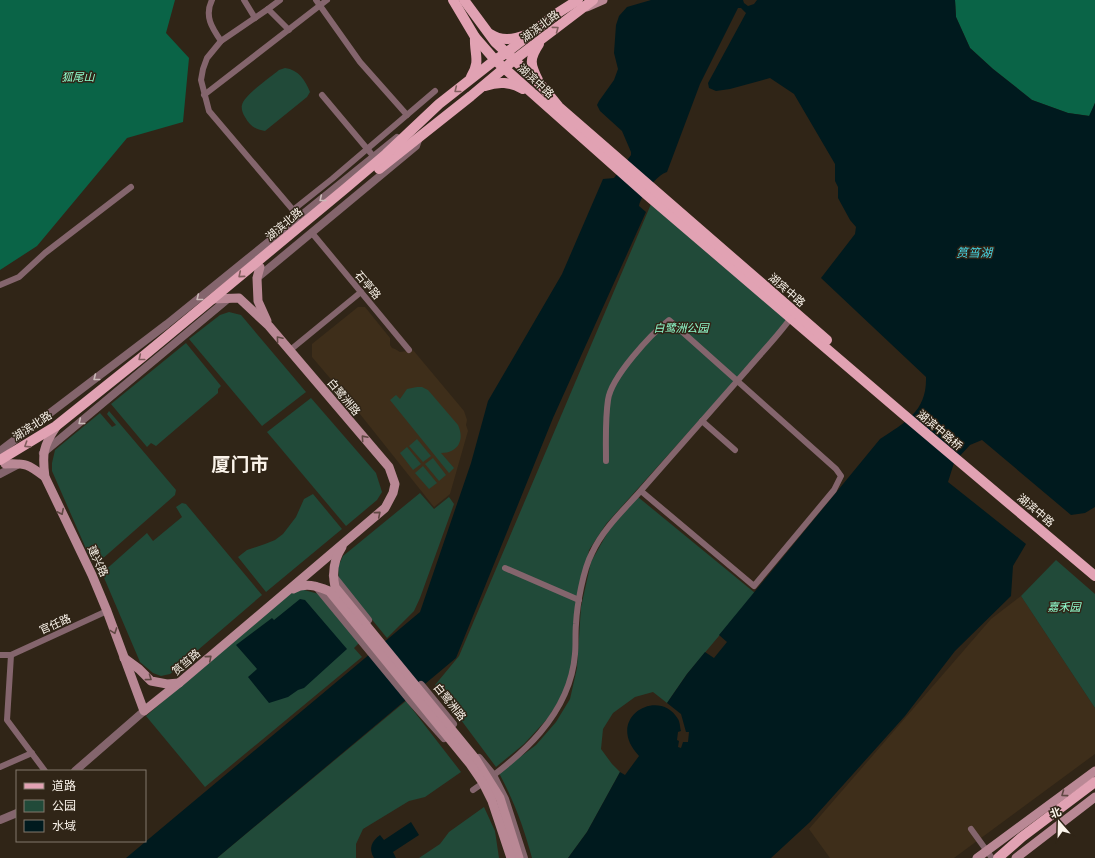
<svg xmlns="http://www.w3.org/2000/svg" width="1095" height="858" viewBox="0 0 1095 858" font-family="Merriweather,'Noto Sans SC',serif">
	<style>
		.built { fill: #3e2e1a }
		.green { fill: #214a39 }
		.forest { fill: #0a6447 }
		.water { fill: #001a1e }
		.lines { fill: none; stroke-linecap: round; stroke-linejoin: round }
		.minor { stroke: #84656d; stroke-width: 6 }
		.tertiary { stroke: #84656d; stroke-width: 8 }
		.secondary { stroke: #b98895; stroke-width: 9 }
		.primary { stroke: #e1a2b3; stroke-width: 10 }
		.oneway { stroke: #805d5d }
		.oneway2 { stroke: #cbbbb9 }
		.oneway3 { stroke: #604843 }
		.labels { text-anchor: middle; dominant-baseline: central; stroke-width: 3; stroke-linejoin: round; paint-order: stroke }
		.street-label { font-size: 11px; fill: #fbf4eb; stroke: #302517 }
		.park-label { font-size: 11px; font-style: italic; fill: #90fdce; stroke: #302517 }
		.water-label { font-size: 12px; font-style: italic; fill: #46d7e6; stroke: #302517 }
		.town-label { font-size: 19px; font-weight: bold; fill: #fbf4eb; stroke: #302517 }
	</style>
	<rect width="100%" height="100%" fill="#302517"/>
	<!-- built -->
	<g class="built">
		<polygon points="358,307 365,307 390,338 390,345 392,348 395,349 400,352 407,351 409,353 413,350 464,411 467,420 466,425 468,431 450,494 434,507 352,404 312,357 312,344"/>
		<polygon points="1021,596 1095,708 1095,754 954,858 830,858 809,829 991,619"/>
	</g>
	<!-- green -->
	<g class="green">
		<path d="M 285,68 C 299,70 305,80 310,92 L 307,97 L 265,131 C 255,129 250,126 245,117 C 243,114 241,109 242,105 C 244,95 271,77 279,70 Z"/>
		<polygon points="651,204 791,318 606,524 589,550 581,593 575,655 569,685 548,718 524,744 496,767 435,685 459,656"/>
		<polygon points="229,312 241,315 306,392 262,426 189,339 220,315"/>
		<polygon points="186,343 221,386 218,389 218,393 156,446 151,443 147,447 111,404"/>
		<path d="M 417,387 L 422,387 L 428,390 L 458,425 C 465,440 458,453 441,453 L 454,468 L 449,473 L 390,400 L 396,395 L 400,399 L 407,389 Z"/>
		<polygon points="311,398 376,473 382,492 377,500 346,526 267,432"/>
		<polygon points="109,411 176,490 175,495 101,560 91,560 52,471 52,463 55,450 100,413 112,427 116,425 107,414"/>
		<polygon points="417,439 431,456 423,462 409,446"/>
		<polygon points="407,447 421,464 413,470 400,453"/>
		<polygon points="433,458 446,475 439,481 425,464"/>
		<polygon points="423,466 437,483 429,489 415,473"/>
		<polygon points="420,493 434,509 449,497 454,504 420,598 414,611 387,638 339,579 338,567 343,556"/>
		<polygon points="313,494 342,529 266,592 238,557 247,550 265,544 275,540 283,534 296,517 304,499"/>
		<path d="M 638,497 L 755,593 L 687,674 L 667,703 L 653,692 L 635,697 L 613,713 L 603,729 L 601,749 L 612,764 L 620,772 L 587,832 L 568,858 L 532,858 C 524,828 514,801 499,773 L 536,745 L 556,722 L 570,699 L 577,668 L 581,607 L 591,562 L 609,530 Z"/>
		<polygon points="182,503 186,504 262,595 170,674 161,676 153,673 140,662 102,573 147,533 153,541 182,517 176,507"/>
		<polygon points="1056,560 1095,594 1095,708 1021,596"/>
		<polygon points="297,590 304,590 319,594 359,643 354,648 362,657 205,787 146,716 283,598"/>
		<polygon points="406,701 461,772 425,797 409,801 363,829 356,844 356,858 217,858"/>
		<polygon points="484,807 495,831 499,858 419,858 440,844 449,832"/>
	</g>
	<!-- forest -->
	<g class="forest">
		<polygon points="0,0 175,0 166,33 189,58 183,122 127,138 37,246 0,270"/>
		<polygon points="955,0 1095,0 1095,103 1090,116 1068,113 1032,100 993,69 970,48 956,17"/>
	</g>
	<!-- water -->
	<g class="water">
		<path d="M 651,0 L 743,0 L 744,3 L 748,6 L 754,4 L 757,0 L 955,0 L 956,17 L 970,48 L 993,69 L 1032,100 L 1068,113 L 1089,116 L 1095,103 L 1095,507 L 1085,513 L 1071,515 L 982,440 L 970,445 L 958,458 L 954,463 L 948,482 L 1026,544 L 1013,566 L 1011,596 L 955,651 L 905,716 L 810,822 L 771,858 L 568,858 L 587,832 L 620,772 L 625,775 L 639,756 C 603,718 659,686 678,719 C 680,722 680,728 681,731 L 678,732 L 677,740 L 679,741 L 678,747 L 681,748 L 683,742 L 688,742 L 689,732 L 686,732 L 681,714 L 667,703 L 687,674 L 705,652 L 714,658 L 727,642 L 719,635 L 880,439 C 906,422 927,411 926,377 L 821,278 L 855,234 L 856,227 L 850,220 L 838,198 L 838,187 L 835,181 L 835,164 L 794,94 L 770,78 L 730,89 L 716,91 L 709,88 L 708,83 L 746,13 L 741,8 L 738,8 L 700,84 L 667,172 C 657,175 641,195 639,206 L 646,212 L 553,418 L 456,658 L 217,858 L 126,858 L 420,612 L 471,463 L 488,401 L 562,274 L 603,179 L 614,178 L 631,155 L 631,152 L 622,131 L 600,111 L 597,105 L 599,101 L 614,80 L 618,69 L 614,53 L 616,25 L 619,16 L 627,7 Z"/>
		<polygon points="300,599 305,600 347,649 304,688 298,690 288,697 269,703 248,677 257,669 236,645 272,618 274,620"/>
		<path d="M 411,822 L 419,835 L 393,852 L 396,858 L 374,858 C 368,848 372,841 380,835 L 384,840 Z"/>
	</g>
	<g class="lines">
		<!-- minor -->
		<g class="minor">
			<path d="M 212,0 C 204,16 212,28 221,41"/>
			<polyline points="244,0 255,18"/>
			<polyline points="316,0 360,62 407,115"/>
			<polyline points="268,9 280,0"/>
			<polyline points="289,30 268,9 221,41 207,58 203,69 201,80 209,111 299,217"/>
			<polyline points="204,95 327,0"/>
			<polyline points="322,95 374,157"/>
			<polyline points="293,210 332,179 435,91"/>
			<polyline points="312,233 409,350"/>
			<polyline points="0,285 19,277 45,253 131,187"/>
			<polyline points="289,351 361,292"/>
			<polyline points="702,421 735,450"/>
			<path d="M 606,461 C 606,441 605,420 608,400 C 611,377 651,334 669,320 L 836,469 L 841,476 L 834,490 L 754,586 L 641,491"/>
			<polyline points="505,568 579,600"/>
			<polyline points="0,655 11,655 107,611"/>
			<polyline points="11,655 7,720 45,771"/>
			<polyline points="0,767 32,753"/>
			<path d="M 473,790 C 521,757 570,715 575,654 C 576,644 575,634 576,624 C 577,605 583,570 592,553 C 604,527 626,508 644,487 C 678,448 712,410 746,371 C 761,353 779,335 793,315"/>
			<polyline points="971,829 992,858"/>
		</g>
		<!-- tertiary -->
		<g class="tertiary">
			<polyline points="257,278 416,146 419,137"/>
			<polyline points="0,451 167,324 397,138"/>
			<polyline points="43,453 229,298"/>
			<polyline points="0,474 19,464"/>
			<polyline points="333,576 368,620"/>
			<polyline points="316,586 410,700 444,738"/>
			<polyline points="421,685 453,724"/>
			<polyline points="479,758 493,775 505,799 524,858"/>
			<polyline points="75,771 144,711"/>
			<polyline points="0,820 17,813"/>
		</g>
		<!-- secondary -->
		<g class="secondary">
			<polyline points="587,7 603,0"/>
			<polyline points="260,267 257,278 258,301 267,321"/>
			<path d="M 56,427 C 43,446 42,454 45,477 L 92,575 L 107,611 L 144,711 L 179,683 L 385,508 L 393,493 L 395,484 L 389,467 L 269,326 L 239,298 L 212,299"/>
			<path d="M 5,464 C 26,463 28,464 45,477"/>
			<path d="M 342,547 C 334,559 332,573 335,587 L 475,758 L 500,798 L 519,858"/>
			<path d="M 293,589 C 305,582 317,586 329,591 L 470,764 L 483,783 L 492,801 L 511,858"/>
			<polyline points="124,658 139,669 151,681 167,684 179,683"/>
			<polyline points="977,858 1095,771"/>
			<polyline points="1016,858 1095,797"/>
		</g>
		<!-- primary -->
		<g class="primary">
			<polyline points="453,0 475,37 495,60 647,195 903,414 1095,576"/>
			<polyline points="464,0 495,42 541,85 559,107 827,340"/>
			<path d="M 490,34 C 502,42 514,39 526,35"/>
			<path d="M 471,77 C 481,61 474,54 475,37"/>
			<path d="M 538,80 C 530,64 529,59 539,44"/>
			<path d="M 485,86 C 499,81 510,82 523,89"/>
			<polyline points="379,169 471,96 514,60 593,0"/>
			<polyline points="0,460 56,426 141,358 346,188 386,154 439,104 495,60 506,53 556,14 578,0"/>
			<polyline points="998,858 1022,837 1095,782"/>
		</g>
	</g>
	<!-- one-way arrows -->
	<defs><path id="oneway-chevron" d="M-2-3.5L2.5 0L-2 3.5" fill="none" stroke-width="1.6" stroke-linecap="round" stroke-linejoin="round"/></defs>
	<g class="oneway">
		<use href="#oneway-chevron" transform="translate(556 29) rotate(-37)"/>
		<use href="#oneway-chevron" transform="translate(457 90) rotate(141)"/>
		<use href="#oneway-chevron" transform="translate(241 275) rotate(140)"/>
		<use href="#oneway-chevron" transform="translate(141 358) rotate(141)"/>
		<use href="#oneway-chevron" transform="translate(27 445) rotate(147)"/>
	</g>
	<g class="oneway2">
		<use href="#oneway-chevron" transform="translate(322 199) rotate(141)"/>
		<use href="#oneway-chevron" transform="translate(199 298) rotate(141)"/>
		<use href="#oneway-chevron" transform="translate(96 378) rotate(142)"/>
		<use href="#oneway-chevron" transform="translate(81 422) rotate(141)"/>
	</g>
	<g class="oneway3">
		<use href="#oneway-chevron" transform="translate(279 339) rotate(-130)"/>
		<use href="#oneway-chevron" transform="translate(364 438) rotate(-131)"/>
		<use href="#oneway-chevron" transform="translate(61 512) rotate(64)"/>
		<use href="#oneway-chevron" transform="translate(378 514) rotate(-40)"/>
		<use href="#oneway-chevron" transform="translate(114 631) rotate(70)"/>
		<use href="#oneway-chevron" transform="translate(209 658) rotate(-41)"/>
		<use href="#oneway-chevron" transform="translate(149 678) rotate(36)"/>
		<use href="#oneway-chevron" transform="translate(1064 794) rotate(144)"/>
	</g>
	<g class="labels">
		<!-- street labels -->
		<g class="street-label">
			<text transform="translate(540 26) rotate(-37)">湖滨北路</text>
			<text transform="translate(536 81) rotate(42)">湖滨中路</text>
			<text transform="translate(284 224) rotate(-40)">湖滨北路</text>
			<text transform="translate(368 285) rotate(50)">石亭路</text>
			<text transform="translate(787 290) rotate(41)">湖宾中路</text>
			<text transform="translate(344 397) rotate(50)">白鹭洲路</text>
			<text transform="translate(32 426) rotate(-33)">湖滨北路</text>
			<text transform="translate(940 430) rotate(40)">湖滨中路桥</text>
			<text transform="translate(1036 510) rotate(40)">湖滨中路</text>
			<text transform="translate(98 561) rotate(65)">建兴路</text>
			<text transform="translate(55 624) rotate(-24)">官任路</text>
			<text transform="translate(186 662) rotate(-41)">筼筜路</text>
			<text transform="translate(450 702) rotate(51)">白鹭洲路</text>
		</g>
		<!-- park labels -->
		<g class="park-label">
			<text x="78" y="77">狐尾山</text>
			<text x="681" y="328">白鹭洲公园</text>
			<text x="1064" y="607">嘉禾园</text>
		</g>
		<!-- water labels -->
		<g class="water-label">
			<text x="974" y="252">筼筜湖</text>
		</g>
		<!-- town labels -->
		<g class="town-label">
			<text x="240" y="464">厦门市</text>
		</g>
	</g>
	<!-- legend -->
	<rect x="16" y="770" width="130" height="72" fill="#302517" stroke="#81786c"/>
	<rect x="24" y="783" width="20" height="6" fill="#e1a2b3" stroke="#81786c"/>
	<text x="52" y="790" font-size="12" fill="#fbf4eb">道路</text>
	<rect x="24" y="800" width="20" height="12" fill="#214a39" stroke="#81786c"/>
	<text x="52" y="810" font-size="12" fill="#fbf4eb">公园</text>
	<rect x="24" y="820" width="20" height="12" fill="#001a1e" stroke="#81786c"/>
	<text x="52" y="830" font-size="12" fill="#fbf4eb">水域</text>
	<!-- north arrow -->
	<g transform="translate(1059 822) rotate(340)" stroke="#302517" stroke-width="3" paint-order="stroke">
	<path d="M0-3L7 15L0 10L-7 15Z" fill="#fbf4eb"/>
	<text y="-6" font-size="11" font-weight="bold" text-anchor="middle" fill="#fbf4eb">北</text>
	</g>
</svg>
